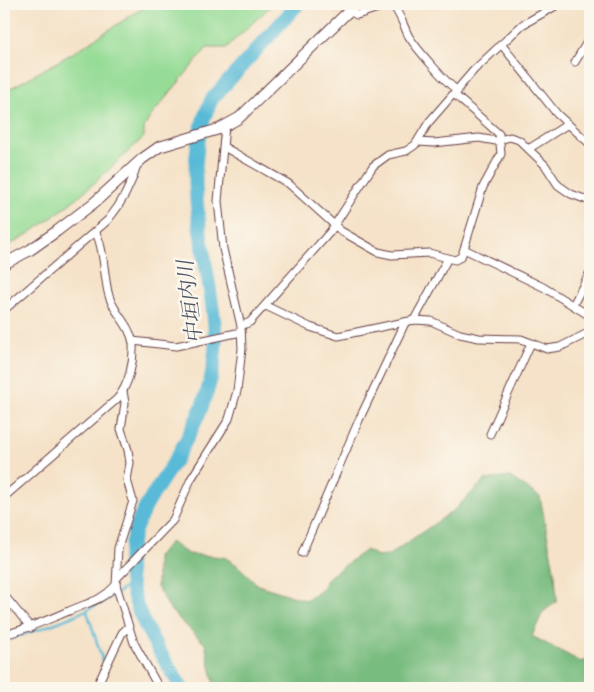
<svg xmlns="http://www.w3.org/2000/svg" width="594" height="692" viewBox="0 0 594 692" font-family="'IM FELL Great Primer','Noto Serif JP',serif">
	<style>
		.green { fill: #96dc96; stroke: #707e60 }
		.forest { fill: #78bc7f; stroke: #616e55 }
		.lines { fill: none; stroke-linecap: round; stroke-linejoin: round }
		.stream { stroke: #59bad7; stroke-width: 2.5 }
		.river { stroke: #59bad7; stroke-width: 14 }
		.street-casing { stroke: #643c43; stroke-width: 9 }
		.secondary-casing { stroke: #643c43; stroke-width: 12 }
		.street { stroke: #fff; stroke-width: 7 }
		.secondary { stroke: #fff; stroke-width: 10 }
		.labels { text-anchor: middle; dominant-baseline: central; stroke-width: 5; stroke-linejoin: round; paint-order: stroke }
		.water-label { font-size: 21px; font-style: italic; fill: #4f5567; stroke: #fbf7ec }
	</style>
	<rect width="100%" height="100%" fill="#fbf7ec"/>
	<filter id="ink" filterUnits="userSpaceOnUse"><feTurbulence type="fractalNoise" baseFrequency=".02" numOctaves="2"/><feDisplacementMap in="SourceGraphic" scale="10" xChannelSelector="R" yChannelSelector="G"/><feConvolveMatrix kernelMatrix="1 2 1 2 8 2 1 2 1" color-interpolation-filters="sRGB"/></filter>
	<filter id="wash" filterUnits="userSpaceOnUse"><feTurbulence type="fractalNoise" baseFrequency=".0096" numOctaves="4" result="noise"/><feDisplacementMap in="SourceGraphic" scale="20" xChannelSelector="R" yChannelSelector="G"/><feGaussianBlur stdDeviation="1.12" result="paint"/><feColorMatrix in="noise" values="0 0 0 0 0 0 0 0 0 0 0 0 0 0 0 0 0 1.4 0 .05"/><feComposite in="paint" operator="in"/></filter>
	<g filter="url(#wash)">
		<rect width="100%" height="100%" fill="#f5e2c8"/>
		<!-- green -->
		<path class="green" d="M 149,4 L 273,4 L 226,48 L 207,48 L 150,117 L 144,128 L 144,137 C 100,178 57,220 4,248 L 4,92 L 73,53 Z"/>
		<!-- forest -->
		<polygon class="forest" points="510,477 540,497 555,575 557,601 543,612 532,636 581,662 590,659 590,688 215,688 205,644 171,611 157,587 157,557 170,542 188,554 224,557 237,565 258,585 305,600 318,593 330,576 366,550 379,557 389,555 453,511 485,480"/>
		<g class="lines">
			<!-- stream -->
			<g class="stream">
				<polyline points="87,611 104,665"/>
				<path d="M 4,641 C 46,627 93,612 129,585"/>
			</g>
			<!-- river -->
			<path class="river" d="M 182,688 C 160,652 129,609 129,565 C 129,522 156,492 177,457 C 195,425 213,389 215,351 C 217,329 212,306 209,284 C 199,224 183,156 212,99 L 298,4"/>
		</g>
	</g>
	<g filter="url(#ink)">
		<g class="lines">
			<defs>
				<g id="street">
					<path d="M 392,4 C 400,14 403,24 408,35 C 415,47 447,84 458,91"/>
					<polyline points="349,11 357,15 390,4"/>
					<polyline points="501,44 557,114 590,144"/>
					<polyline points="575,62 587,42 590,44"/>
					<polyline points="455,95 499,134 501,154 483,187 464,249"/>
					<polyline points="418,142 434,143 479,138 496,141 510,137 519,140 545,165 558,185 571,194 590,201"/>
					<polyline points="224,147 289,184 341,231 378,252 392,255 429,253 455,260 461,257 464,249 543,287 590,316"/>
					<polyline points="530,148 568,124"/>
					<polyline points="573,305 590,272"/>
					<polyline points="266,306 310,327 338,336 414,320 431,321 460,334 479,338 521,339 547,349 560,347 590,332"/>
					<path d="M 4,310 L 108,220 C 122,203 131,186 137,165"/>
					<polyline points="414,320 448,258"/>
					<polyline points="241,326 250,322 330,232 373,166 388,155 406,151 415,145 429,122 474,70 522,25 559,4"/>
					<polyline points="133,341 176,346 241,332"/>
					<polyline points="123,391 125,403 121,429 128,450 130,463 127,480 133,501 118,548 116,585 134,643 159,688"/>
					<polyline points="490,434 531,343"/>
					<path d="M 4,497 L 117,399 C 129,385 134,362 133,344 C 131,326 114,313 109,296 C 104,280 104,243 95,232"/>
					<polyline points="302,553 359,420 405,323"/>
					<polyline points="117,578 173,520 191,479 229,419 237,391 242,349 241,326 223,249 218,201 225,126"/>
					<polyline points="4,595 31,628"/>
					<path d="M 4,635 C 27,629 47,620 69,611 C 89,602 100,602 116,585"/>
					<polyline points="96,688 122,633 128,627"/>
				</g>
				<polyline id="secondary" points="4,264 30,250 57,231 95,202 142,159 159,147 219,129 239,118 356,4"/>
			</defs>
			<!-- street casing -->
			<use href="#street" class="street-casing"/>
			<!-- secondary casing -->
			<use href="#secondary" class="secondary-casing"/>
			<!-- street -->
			<use href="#street" class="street"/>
			<!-- secondary -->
			<use href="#secondary" class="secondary"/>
		</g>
	</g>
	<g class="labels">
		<!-- water labels -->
		<g class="water-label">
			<text transform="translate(190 302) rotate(-97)">中垣内川</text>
		</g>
	</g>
	<!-- margin -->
	<rect width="594" height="692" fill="none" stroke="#fbf7ec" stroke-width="20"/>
</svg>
